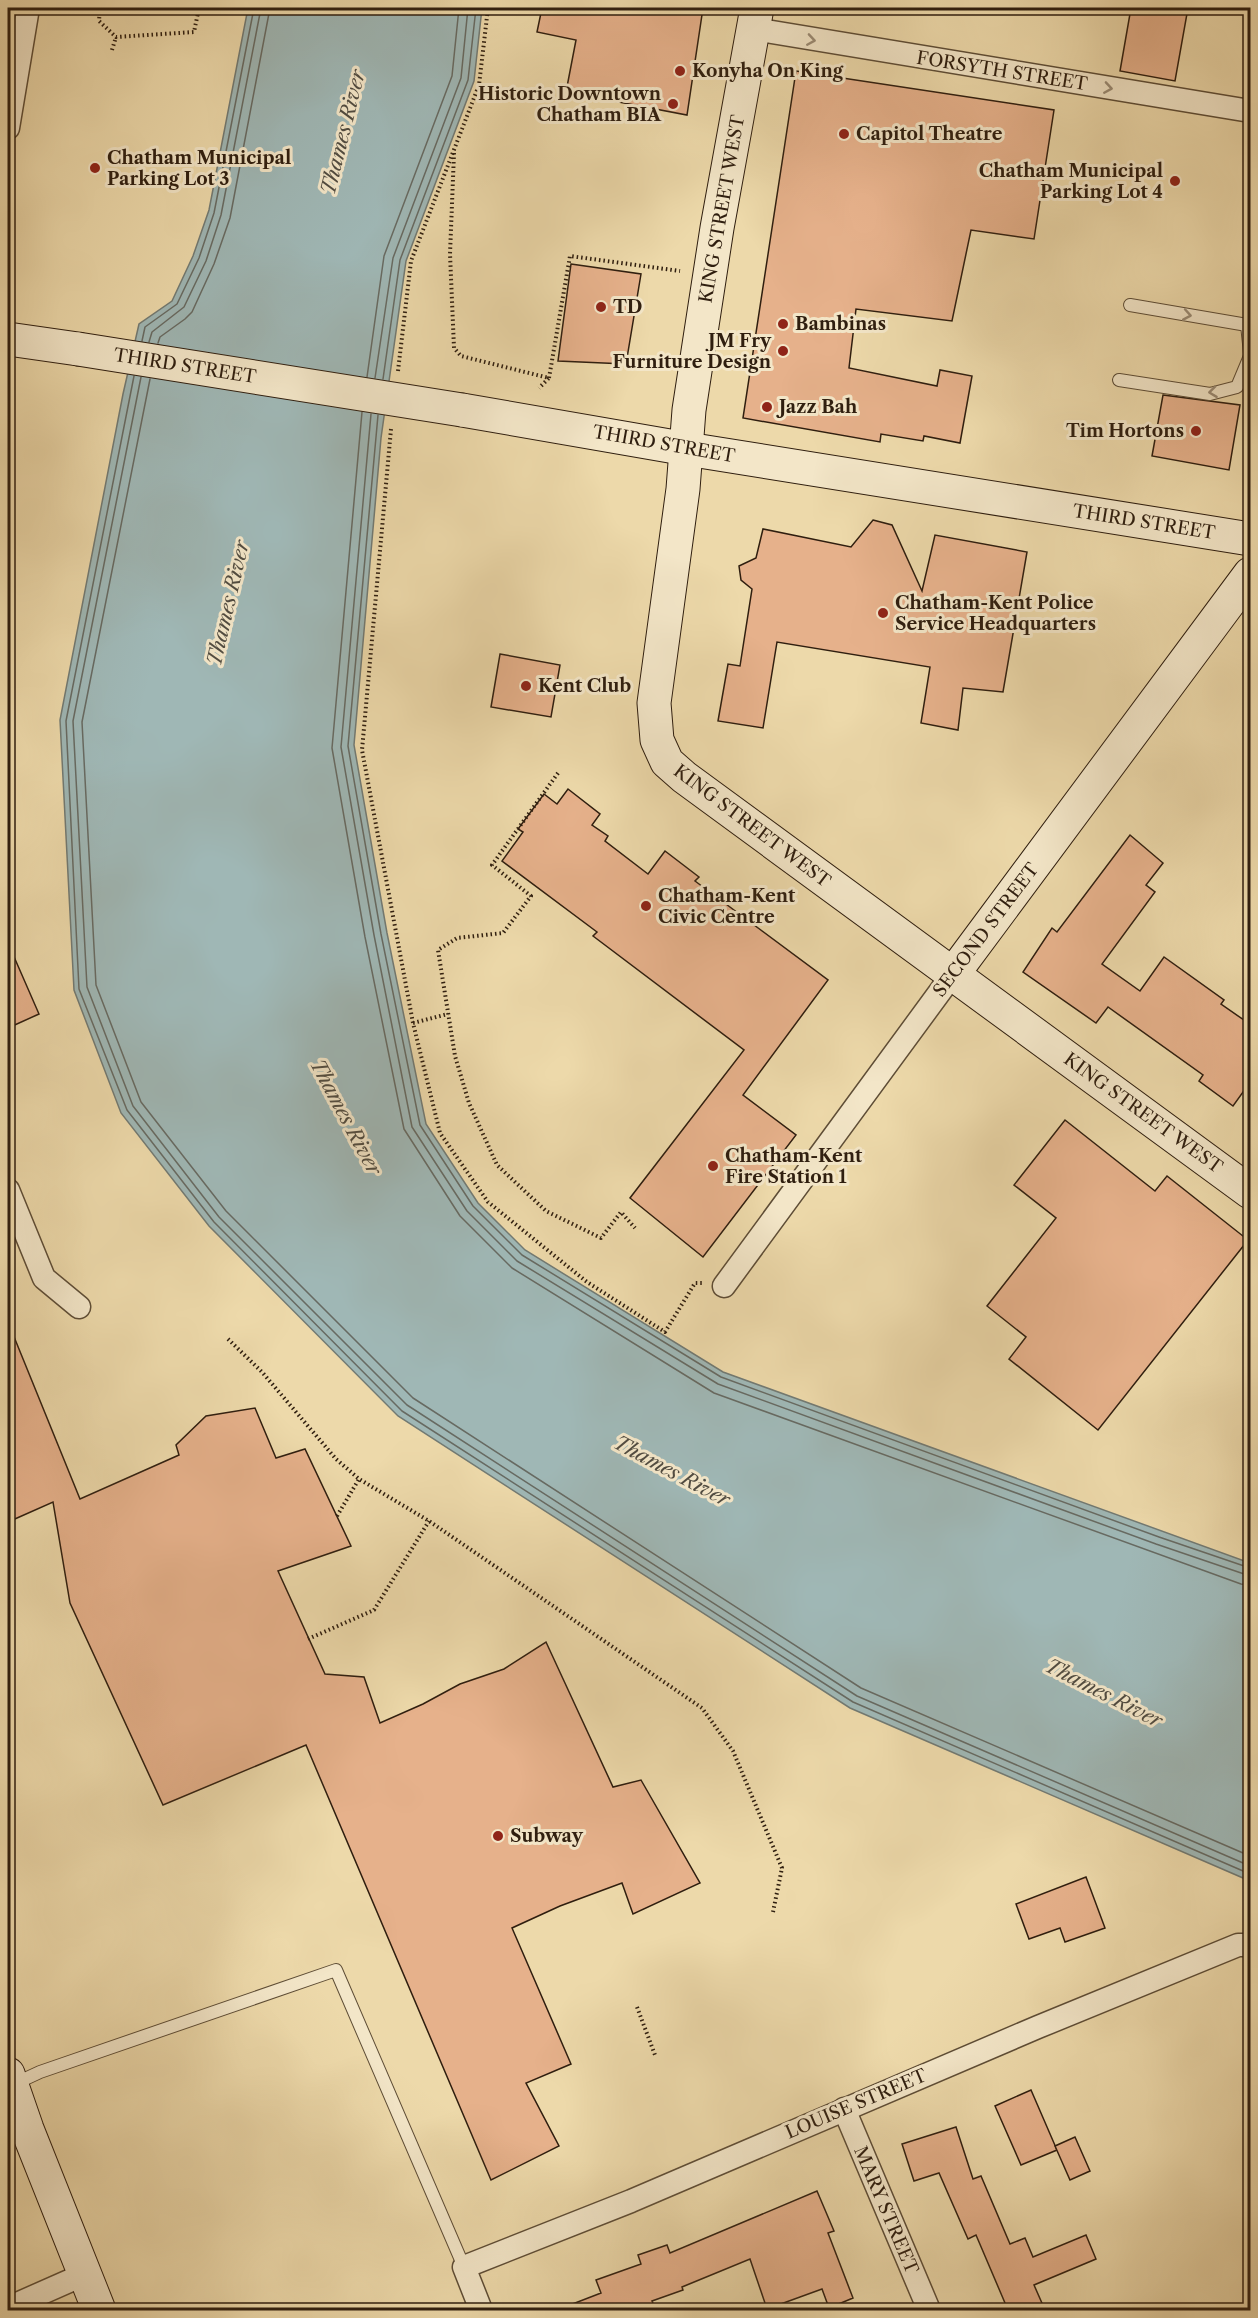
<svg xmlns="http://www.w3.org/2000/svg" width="1258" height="2318" viewBox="0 0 1258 2318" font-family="'Libre Caslon Text',serif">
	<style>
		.water { fill: #9fb7b5; stroke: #727a73; stroke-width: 1.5 }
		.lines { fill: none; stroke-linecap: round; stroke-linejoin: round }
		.shore { stroke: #676a62; stroke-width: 1.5 }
		.building { fill: #e6b18b; stroke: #2f1e0f; stroke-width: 1.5 }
		.lane-casing { stroke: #5e4d36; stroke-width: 14 }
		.street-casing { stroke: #5e4d36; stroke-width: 25 }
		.secondary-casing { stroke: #2f1e0f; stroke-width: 35 }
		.path { stroke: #2f1e0f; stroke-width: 4; stroke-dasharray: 1.5 3; stroke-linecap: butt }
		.lane { stroke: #f3e6c8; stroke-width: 12 }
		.street { stroke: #f3e6c8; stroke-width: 22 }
		.secondary { stroke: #f3e6c8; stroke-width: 33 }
		.secondary-bridge-casing { stroke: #2f1e0f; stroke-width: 35; stroke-linecap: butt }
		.secondary-bridge { stroke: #f3e6c8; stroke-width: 33 }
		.oneway { stroke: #9b8c75 }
		.poi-dot { fill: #8f2418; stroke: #f3e6c8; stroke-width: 2 }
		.labels { text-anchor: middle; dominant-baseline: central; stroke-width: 6; stroke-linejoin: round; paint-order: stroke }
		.poi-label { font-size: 18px; font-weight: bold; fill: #2f1e0f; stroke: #f3e6c8; text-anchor: start }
		.street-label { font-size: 18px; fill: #2f1e0f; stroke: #f3e6c8 }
		.water-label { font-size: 20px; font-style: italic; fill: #514c41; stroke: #f3e6c8 }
	</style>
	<rect width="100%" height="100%" fill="#edd9aa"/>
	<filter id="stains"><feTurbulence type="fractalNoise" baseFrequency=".00333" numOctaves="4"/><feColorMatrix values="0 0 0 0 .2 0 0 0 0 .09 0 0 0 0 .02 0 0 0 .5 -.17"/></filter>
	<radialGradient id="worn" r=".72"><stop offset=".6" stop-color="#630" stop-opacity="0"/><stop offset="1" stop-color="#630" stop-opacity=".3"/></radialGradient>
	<!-- water -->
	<polygon class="water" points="248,8 482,8 474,81 406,261 381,438 354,745 387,933 426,1124 478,1203 525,1250 723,1372 1250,1563 1250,1881 850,1708 398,1416 209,1226 121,1113 74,990 60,720 123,394 139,324 172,301 193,256 209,210"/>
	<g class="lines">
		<!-- shore -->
		<g class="shore">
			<polyline points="142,341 145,327 177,304 199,258 214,213 254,8"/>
			<polyline points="149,342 152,332 184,307 206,261 221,215 261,8"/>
			<polyline points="158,343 160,337 185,319 192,312 214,264 230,218 270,8"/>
			<polyline points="134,376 66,721 79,989 127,1110 214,1222 402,1411 853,1702 1250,1874"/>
			<polyline points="141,377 73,721 87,987 133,1106 219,1217 407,1405 857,1696 1250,1866"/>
			<polyline points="367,377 384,256 452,76 459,8"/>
			<polyline points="375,378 393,258 461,78 468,8"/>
			<polyline points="150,379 82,722 96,985 141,1102 226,1211 413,1398 861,1688 1250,1856"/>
			<polyline points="383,379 400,260 468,80 476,8"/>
			<polyline points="362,412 332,748 365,937 404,1129 460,1216 512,1268 714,1393 1241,1584 1250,1585"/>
			<polyline points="371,414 341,747 374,935 412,1127 467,1211 517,1261 718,1384 1156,1544 1250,1576"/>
			<polyline points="378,415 348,746 381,934 420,1125 473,1206 522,1255 721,1377 1159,1537 1250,1568"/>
		</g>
	</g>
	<!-- building -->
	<g class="building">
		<polygon points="542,8 703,8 687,115 566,92 576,40 537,32"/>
		<polygon points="1131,8 1188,8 1175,81 1120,71"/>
		<polygon points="796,71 1054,110 1034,239 971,230 952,321 856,309 849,368 937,386 940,370 972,376 960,443 924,436 923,441 881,434 880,442 743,418"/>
		<polygon points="571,264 641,274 626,364 558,361"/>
		<polygon points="1163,395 1240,405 1229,470 1152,456"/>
		<polygon points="873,520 892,525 922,591 935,535 1027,552 1003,692 963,688 958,730 921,723 930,667 777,642 763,728 718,721 728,664 740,666 752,589 741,580 739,566 756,558 763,529 851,547"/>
		<polygon points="500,654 560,665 551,717 491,707"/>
		<polygon points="568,789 600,814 592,825 608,836 605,841 648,874 665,851 699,877 695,881 828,980 743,1095 796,1135 703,1257 630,1198 744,1050 593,936 597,932 502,861 523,832 518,829 544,794 557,804"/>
		<polygon points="1130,835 1163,863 1146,885 1155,892 1102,964 1140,991 1164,957 1224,1000 1221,1004 1251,1025 1251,1081 1233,1106 1199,1081 1203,1075 1108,1007 1096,1023 1023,972 1052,928 1057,932"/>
		<polygon points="8,943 39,1014 8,1028"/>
		<polygon points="1065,1120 1155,1191 1167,1176 1248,1240 1098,1430 1009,1359 1026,1337 987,1306 1056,1218 1014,1185"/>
		<polygon points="8,1322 80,1499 179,1455 176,1445 206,1416 255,1408 276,1458 305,1449 351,1546 278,1571 325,1674 364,1677 380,1723 423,1704 460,1684 504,1669 546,1642 613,1787 641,1780 700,1883 633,1914 622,1883 560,1906 512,1928 571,2064 526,2083 559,2146 491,2180 306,1745 163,1805 70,1603 53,1502 8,1522"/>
		<polygon points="1086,1877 1105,1928 1065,1942 1060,1928 1029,1939 1016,1904"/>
		<polygon points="1031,2090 1057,2150 1021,2165 995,2106"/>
		<polygon points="956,2127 973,2179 981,2176 1010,2244 1025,2238 1033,2257 1086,2235 1096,2259 1034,2285 1045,2310 1008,2310 976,2235 968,2239 939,2173 914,2181 902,2144"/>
		<polygon points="1075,2137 1090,2171 1070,2180 1055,2146"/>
		<polygon points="817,2191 834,2231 828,2233 853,2298 829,2308 822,2289 767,2309 750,2259 682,2287 683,2290 652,2301 656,2310 562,2310 562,2308 601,2293 596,2280 641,2264 638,2255 667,2245 670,2253"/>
	</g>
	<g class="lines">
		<defs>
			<g id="lane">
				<polyline points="1130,305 1247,325 1250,353"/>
				<polyline points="1119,380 1210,394 1237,387 1250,356"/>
				<polyline points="12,2085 40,2072 336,1970 464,2267"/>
			</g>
			<g id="street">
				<polyline points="754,29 1250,111"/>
				<polyline points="8,128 28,8"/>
				<polyline points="8,1190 44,1278 79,1307"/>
				<polyline points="724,1286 953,974"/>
				<polyline points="844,2109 929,2310"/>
				<polyline points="8,2308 85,2274"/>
				<polyline points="481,2310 464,2267 631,2201 1038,2027 1238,1945 1250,1945"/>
			</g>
			<g id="secondary">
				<polyline points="757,8 717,228 689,410 683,489 654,703 657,740 667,762 684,777 1250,1192"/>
				<polyline points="8,339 78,349"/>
				<polyline points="462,410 687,449 1250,539"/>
				<polyline points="953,974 1250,574"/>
				<polyline points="8,2074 27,2129 99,2310"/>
			</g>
		</defs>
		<!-- lane casing -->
		<use href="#lane" class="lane-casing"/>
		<!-- street casing -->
		<use href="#street" class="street-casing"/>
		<!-- secondary casing -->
		<use href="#secondary" class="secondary-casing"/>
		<!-- path -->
		<g class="path">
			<polyline points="100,8 99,21 116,37 194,32 199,8"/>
			<polyline points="112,50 116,37"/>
			<polyline points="454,153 450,254 454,348 461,356 549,378 539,388"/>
			<polyline points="398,371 411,261 479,85 488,8"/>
			<polyline points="549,378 570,256 680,271"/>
			<polyline points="391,429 362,750 413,1023 440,1133 488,1202 587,1282 665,1332 695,1283 702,1283"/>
			<polyline points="558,773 492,865 531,896 503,933 457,938 438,950 455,1056 469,1103 497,1165 546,1211 601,1238 621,1212 635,1228"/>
			<polyline points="413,1023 448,1014"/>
			<polyline points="228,1339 262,1372 336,1459 359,1479 429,1521 702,1708 733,1751 782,1868 773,1912"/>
			<polyline points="337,1516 359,1479"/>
			<polyline points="308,1639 374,1610 429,1521"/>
			<polyline points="637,2007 655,2055"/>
		</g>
		<!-- lane -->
		<use href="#lane" class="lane"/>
		<!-- street -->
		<use href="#street" class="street"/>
		<!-- secondary -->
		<use href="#secondary" class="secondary"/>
		<defs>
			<polyline id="secondary-bridge" points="78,349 462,410"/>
		</defs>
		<!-- secondary-bridge casing -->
		<use href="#secondary-bridge" class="secondary-bridge-casing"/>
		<!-- secondary-bridge -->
		<use href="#secondary-bridge" class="secondary-bridge"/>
	</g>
	<!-- one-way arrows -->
	<defs><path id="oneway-chevron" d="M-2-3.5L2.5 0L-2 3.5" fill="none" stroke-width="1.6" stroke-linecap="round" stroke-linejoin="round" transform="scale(1.5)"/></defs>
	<g class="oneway">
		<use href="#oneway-chevron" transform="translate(811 40) rotate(9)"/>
		<use href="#oneway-chevron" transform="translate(1108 88) rotate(9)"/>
		<use href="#oneway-chevron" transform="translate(1187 315) rotate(10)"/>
		<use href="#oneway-chevron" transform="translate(1213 392) rotate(173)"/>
	</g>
	<!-- markers -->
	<g class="poi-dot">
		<circle cx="680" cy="71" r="6"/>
		<circle cx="673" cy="104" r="6"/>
		<circle cx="844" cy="134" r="6"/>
		<circle cx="95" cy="168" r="6"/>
		<circle cx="1175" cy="181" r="6"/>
		<circle cx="601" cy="307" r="6"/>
		<circle cx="783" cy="324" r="6"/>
		<circle cx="783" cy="351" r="6"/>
		<circle cx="767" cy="407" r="6"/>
		<circle cx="1196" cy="431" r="6"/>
		<circle cx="883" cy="613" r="6"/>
		<circle cx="526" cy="686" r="6"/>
		<circle cx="646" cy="906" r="6"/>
		<circle cx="713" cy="1166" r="6"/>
		<circle cx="498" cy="1836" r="6"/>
	</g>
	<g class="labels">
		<!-- poi labels -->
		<g class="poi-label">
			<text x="692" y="71">Konyha On King</text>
			<text x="661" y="94" text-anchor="end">Historic Downtown<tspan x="661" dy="21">Chatham BIA</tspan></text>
			<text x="856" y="134">Capitol Theatre</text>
			<text x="107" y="158">Chatham Municipal<tspan x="107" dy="21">Parking Lot 3</tspan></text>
			<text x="1163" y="171" text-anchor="end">Chatham Municipal<tspan x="1163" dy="21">Parking Lot 4</tspan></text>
			<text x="613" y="307">TD</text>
			<text x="795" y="324">Bambinas</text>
			<text x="771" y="341" text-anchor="end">JM Fry<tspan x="771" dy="21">Furniture Design</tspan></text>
			<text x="779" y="407">Jazz Bah</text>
			<text x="1184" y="431" text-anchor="end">Tim Hortons</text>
			<text x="895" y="603">Chatham-Kent Police<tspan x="895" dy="21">Service Headquarters</tspan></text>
			<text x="538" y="686">Kent Club</text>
			<text x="658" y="896">Chatham-Kent<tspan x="658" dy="21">Civic Centre</tspan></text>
			<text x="725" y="1156">Chatham-Kent<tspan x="725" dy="21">Fire Station 1</tspan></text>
			<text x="510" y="1836">Subway</text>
		</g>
		<!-- street labels -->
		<g class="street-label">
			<text transform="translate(1002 71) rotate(9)">FORSYTH STREET</text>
			<text transform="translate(722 209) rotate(-80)">KING STREET WEST</text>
			<text transform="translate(185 366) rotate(9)">THIRD STREET</text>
			<text transform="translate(664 444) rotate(10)">THIRD STREET</text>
			<text transform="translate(1144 522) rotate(9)">THIRD STREET</text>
			<text transform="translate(752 826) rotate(37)">KING STREET WEST</text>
			<text transform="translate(986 930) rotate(-53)">SECOND STREET</text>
			<text transform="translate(1143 1113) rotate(36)">KING STREET WEST</text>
			<text transform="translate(856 2104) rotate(-23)">LOUISE STREET</text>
			<text transform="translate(886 2210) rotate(67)">MARY STREET</text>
		</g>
		<!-- water labels -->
		<g class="water-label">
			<text transform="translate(343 132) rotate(-76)">Thames River</text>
			<text transform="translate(228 603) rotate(-77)">Thames River</text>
			<text transform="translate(346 1117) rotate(62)">Thames River</text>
			<text transform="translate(672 1471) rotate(28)">Thames River</text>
			<text transform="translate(1104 1693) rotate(27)">Thames River</text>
		</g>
	</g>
	<!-- margin -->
	<rect width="1258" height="2318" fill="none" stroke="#edd9aa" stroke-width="30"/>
	<rect x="9" y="9" width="1240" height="2300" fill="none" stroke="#2f1e0f" stroke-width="3"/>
	<rect x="15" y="15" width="1228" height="2288" fill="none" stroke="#2f1e0f" stroke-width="1.5"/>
	<rect width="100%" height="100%" filter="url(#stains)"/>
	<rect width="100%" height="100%" fill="url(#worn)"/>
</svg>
